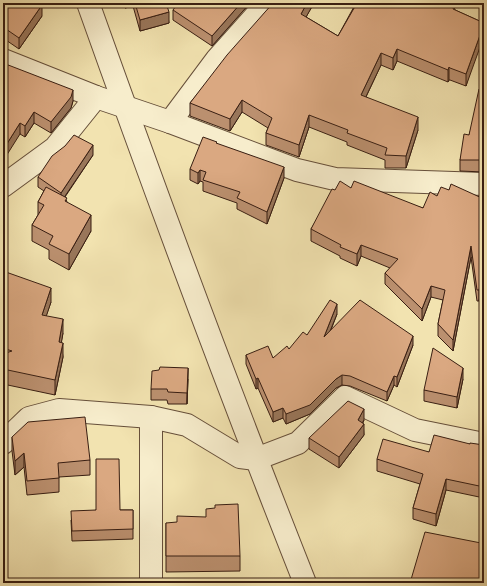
<svg xmlns="http://www.w3.org/2000/svg" width="487" height="586" viewBox="0 0 487 586" font-family="Alegreya,serif">
	<style>
		.lines { fill: none; stroke-linecap: round; stroke-linejoin: round }
		.minor-casing { stroke: #664f3a; stroke-width: 24 }
		.minor { stroke: #f7edcc; stroke-width: 22 }
		.wall { fill: #bb906f; stroke: #381e12 }
		.shaded-wall { fill: #99765a; stroke: #381e12 }
		.building { fill: #daa881; stroke: #381e12 }
	</style>
	<rect width="100%" height="100%" fill="#f2e3b0"/>
	<filter id="stains"><feTurbulence type="fractalNoise" baseFrequency=".005" numOctaves="4"/><feColorMatrix values="0 0 0 0 .2 0 0 0 0 .09 0 0 0 0 .02 0 0 0 .5 -.17"/></filter>
	<radialGradient id="worn" r=".72"><stop offset=".6" stop-color="#630" stop-opacity="0"/><stop offset="1" stop-color="#630" stop-opacity=".3"/></radialGradient>
	<g class="lines">
		<defs>
			<g id="minor">
				<path d="M 88,3 C 157,197 229,391 305,583"/>
				<polyline points="3,60 96,97 170,122 297,170 335,179 484,184"/>
				<polyline points="170,122 217,59 267,3"/>
				<polyline points="3,186 55,148 96,97"/>
				<polyline points="3,443 29,418 59,410 151,417 187,425 240,457 256,459 298,443 345,397 415,430 484,444"/>
				<polyline points="151,583 151,417"/>
			</g>
		</defs>
		<!-- minor casing -->
		<use href="#minor" class="minor-casing"/>
		<!-- minor -->
		<use href="#minor" class="minor"/>
	</g>
	<!-- wall -->
	<g class="wall">
		<polygon points="3,3 42,16 19,49 3,38"/>
		<polygon points="123,3 166,3 169,23 140,31 133,6 125,8"/>
		<polygon points="250,3 212,46 173,20 173,10"/>
		<polygon points="273,3 314,3 306,17 338,36 356,3 453,3 455,10 484,23 466,86 450,80 449,80 448,82 397,61 393,70 381,65 366,97 418,130 406,168 385,168 385,160 347,145 347,142 309,127 299,157 266,145 266,133 268,128 242,112 230,131 190,116 190,103"/>
		<polygon points="3,63 73,101 71,108 51,133 34,123 25,137 20,134"/>
		<polygon points="484,90 484,172 460,171 460,160 469,135"/>
		<polygon points="217,144 284,178 267,224 237,209 237,203 203,191 203,182 200,181 198,184 190,180 190,169"/>
		<polygon points="93,155 65,197 67,202 91,231 69,270 49,259 49,250 32,241 32,225 38,215 38,202 44,191 38,187 38,177"/>
		<polygon points="351,188 423,208 437,196 449,190 484,199 484,280 479,301 477,301 471,257 453,351 438,336 438,324 443,300 431,297 422,321 385,284 385,273 390,268 361,256 357,266 340,258 340,256 311,241 311,229 335,190"/>
		<polygon points="3,271 51,302 46,316 63,333 61,343 63,357 55,395 3,384"/>
		<polygon points="337,314 331,330 413,345 397,387 394,385 387,401 350,386 342,385 336,388 310,414 286,424 283,418 273,422 258,388 256,389 246,364 246,355 273,358 289,349 307,335"/>
		<polygon points="188,379 187,404 168,404 167,400 151,400 151,389"/>
		<polygon points="463,379 457,408 424,401 424,390"/>
		<polygon points="364,420 363,423 364,435 339,468 309,449 309,438"/>
		<polygon points="12,437 90,460 90,475 59,477 59,492 27,495 24,467 15,475 12,451"/>
		<polygon points="470,444 484,445 484,498 446,490 436,526 413,519 413,508 420,484 377,471 377,459 429,452"/>
		<polygon points="96,510 133,510 133,539 72,541 71,520"/>
		<polygon points="166,523 240,556 240,571 166,572"/>
	</g>
	<!-- shaded-wall -->
	<g class="shaded-wall">
		<polygon points="125,3 133,3 133,6 125,8"/>
		<polygon points="241,3 250,3 212,46 212,36"/>
		<polygon points="307,3 314,3 301,26 301,14"/>
		<polygon points="42,5 42,16 19,49 19,38"/>
		<polygon points="169,12 169,23 140,31 140,20"/>
		<polygon points="484,24 484,36 466,86 466,74"/>
		<polygon points="397,49 397,61 393,70 393,58"/>
		<polygon points="381,53 381,65 361,107 361,95"/>
		<polygon points="449,67 449,80 448,82 448,70"/>
		<polygon points="73,90 73,101 71,108 51,133 51,122"/>
		<polygon points="242,100 242,112 230,131 230,119"/>
		<polygon points="34,112 34,123 25,137 25,126"/>
		<polygon points="309,115 309,127 299,157 299,145"/>
		<polygon points="418,117 418,130 406,168 406,156"/>
		<polygon points="20,123 20,134 3,161 3,150"/>
		<polygon points="93,145 93,155 61,202 61,193"/>
		<polygon points="284,167 284,178 267,224 267,212"/>
		<polygon points="200,170 200,181 198,184 198,173"/>
		<polygon points="91,215 91,231 69,270 69,254"/>
		<polygon points="361,245 361,256 357,266 357,254"/>
		<polygon points="471,246 471,257 453,351 453,340"/>
		<polygon points="484,269 484,280 479,301 479,290"/>
		<polygon points="431,286 431,297 422,321 422,309"/>
		<polygon points="51,288 51,302 42,329 42,315"/>
		<polygon points="337,304 337,314 324,346 324,337"/>
		<polygon points="63,319 63,333 59,357 59,342"/>
		<polygon points="413,336 413,345 397,387 397,377"/>
		<polygon points="63,343 63,357 55,395 55,380"/>
		<polygon points="188,368 188,379 187,404 187,393"/>
		<polygon points="463,368 463,379 457,408 457,397"/>
		<polygon points="342,375 342,385 336,388 310,414 286,424 286,414 336,379"/>
		<polygon points="394,376 394,385 387,401 387,392"/>
		<polygon points="258,378 258,388 256,389 256,379"/>
		<polygon points="283,408 283,418 273,422 273,412"/>
		<polygon points="364,409 364,420 358,430 358,420"/>
		<polygon points="364,424 364,435 339,468 339,457"/>
		<polygon points="24,453 24,467 15,475 15,461"/>
		<polygon points="446,479 446,490 436,526 436,514"/>
	</g>
	<!-- building -->
	<g class="building">
		<polygon points="3,3 39,3 42,5 19,38 3,27"/>
		<polygon points="135,3 166,3 169,12 140,20"/>
		<polygon points="178,3 241,3 212,36 173,10"/>
		<polygon points="273,3 307,3 301,14 338,36 357,3 453,3 455,4 453,9 484,23 484,24 466,74 450,68 449,67 448,70 397,49 393,58 381,53 361,95 418,117 406,156 385,155 387,148 347,133 348,130 309,115 299,145 266,133 272,118 242,100 230,119 190,103 227,55"/>
		<polygon points="3,63 73,90 71,97 51,122 34,112 25,126 20,123 3,150"/>
		<polygon points="479,89 484,90 484,160 460,160 464,134 469,135"/>
		<polygon points="74,135 93,145 61,193 38,177 52,156 65,146"/>
		<polygon points="203,137 217,142 216,143 284,167 267,212 237,198 240,192 203,180 206,172 200,170 198,173 190,169"/>
		<polygon points="340,181 351,188 354,181 423,208 430,192 437,196 441,187 449,190 451,184 484,199 484,269 479,290 477,290 471,246 453,340 438,324 445,290 431,286 422,309 385,273 398,259 361,245 357,254 340,247 341,245 311,229 332,189 335,190"/>
		<polygon points="46,187 67,198 65,201 91,215 69,254 49,244 53,236 32,225 44,205 38,202"/>
		<polygon points="3,271 51,288 42,315 63,319 59,342 63,343 55,380 3,369 3,354 12,351 3,348"/>
		<polygon points="330,300 337,304 324,337 360,300 413,336 397,377 394,376 387,392 350,376 342,375 336,379 310,405 286,414 283,408 273,412 258,378 256,379 246,355 268,346 273,358 287,346 289,349 303,332 307,335"/>
		<polygon points="433,348 463,368 457,397 424,390"/>
		<polygon points="160,367 188,368 187,393 168,392 167,389 151,389 152,371 159,370"/>
		<polygon points="348,401 364,409 358,420 364,424 339,457 309,438"/>
		<polygon points="85,417 90,460 58,463 59,478 27,481 24,453 15,461 12,437 28,422"/>
		<polygon points="434,435 470,444 470,443 484,445 484,487 446,479 436,514 413,508 423,474 377,459 383,439 429,452"/>
		<polygon points="96,459 119,459 120,510 133,510 133,529 72,531 71,511 96,510"/>
		<polygon points="238,504 240,556 166,556 166,523 177,522 177,516 206,517 206,509 215,508 215,505"/>
		<polygon points="425,532 481,543 480,553 484,554 484,583 410,583"/>
	</g>
	<!-- margin -->
	<rect width="487" height="586" fill="none" stroke="#f2e3b0" stroke-width="16"/>
	<rect x="4" y="4" width="479" height="578" fill="none" stroke="#381e12" stroke-width="2"/>
	<rect x="8" y="8" width="471" height="570" fill="none" stroke="#381e12"/>
	<rect width="100%" height="100%" filter="url(#stains)"/>
	<rect width="100%" height="100%" fill="url(#worn)"/>
</svg>
